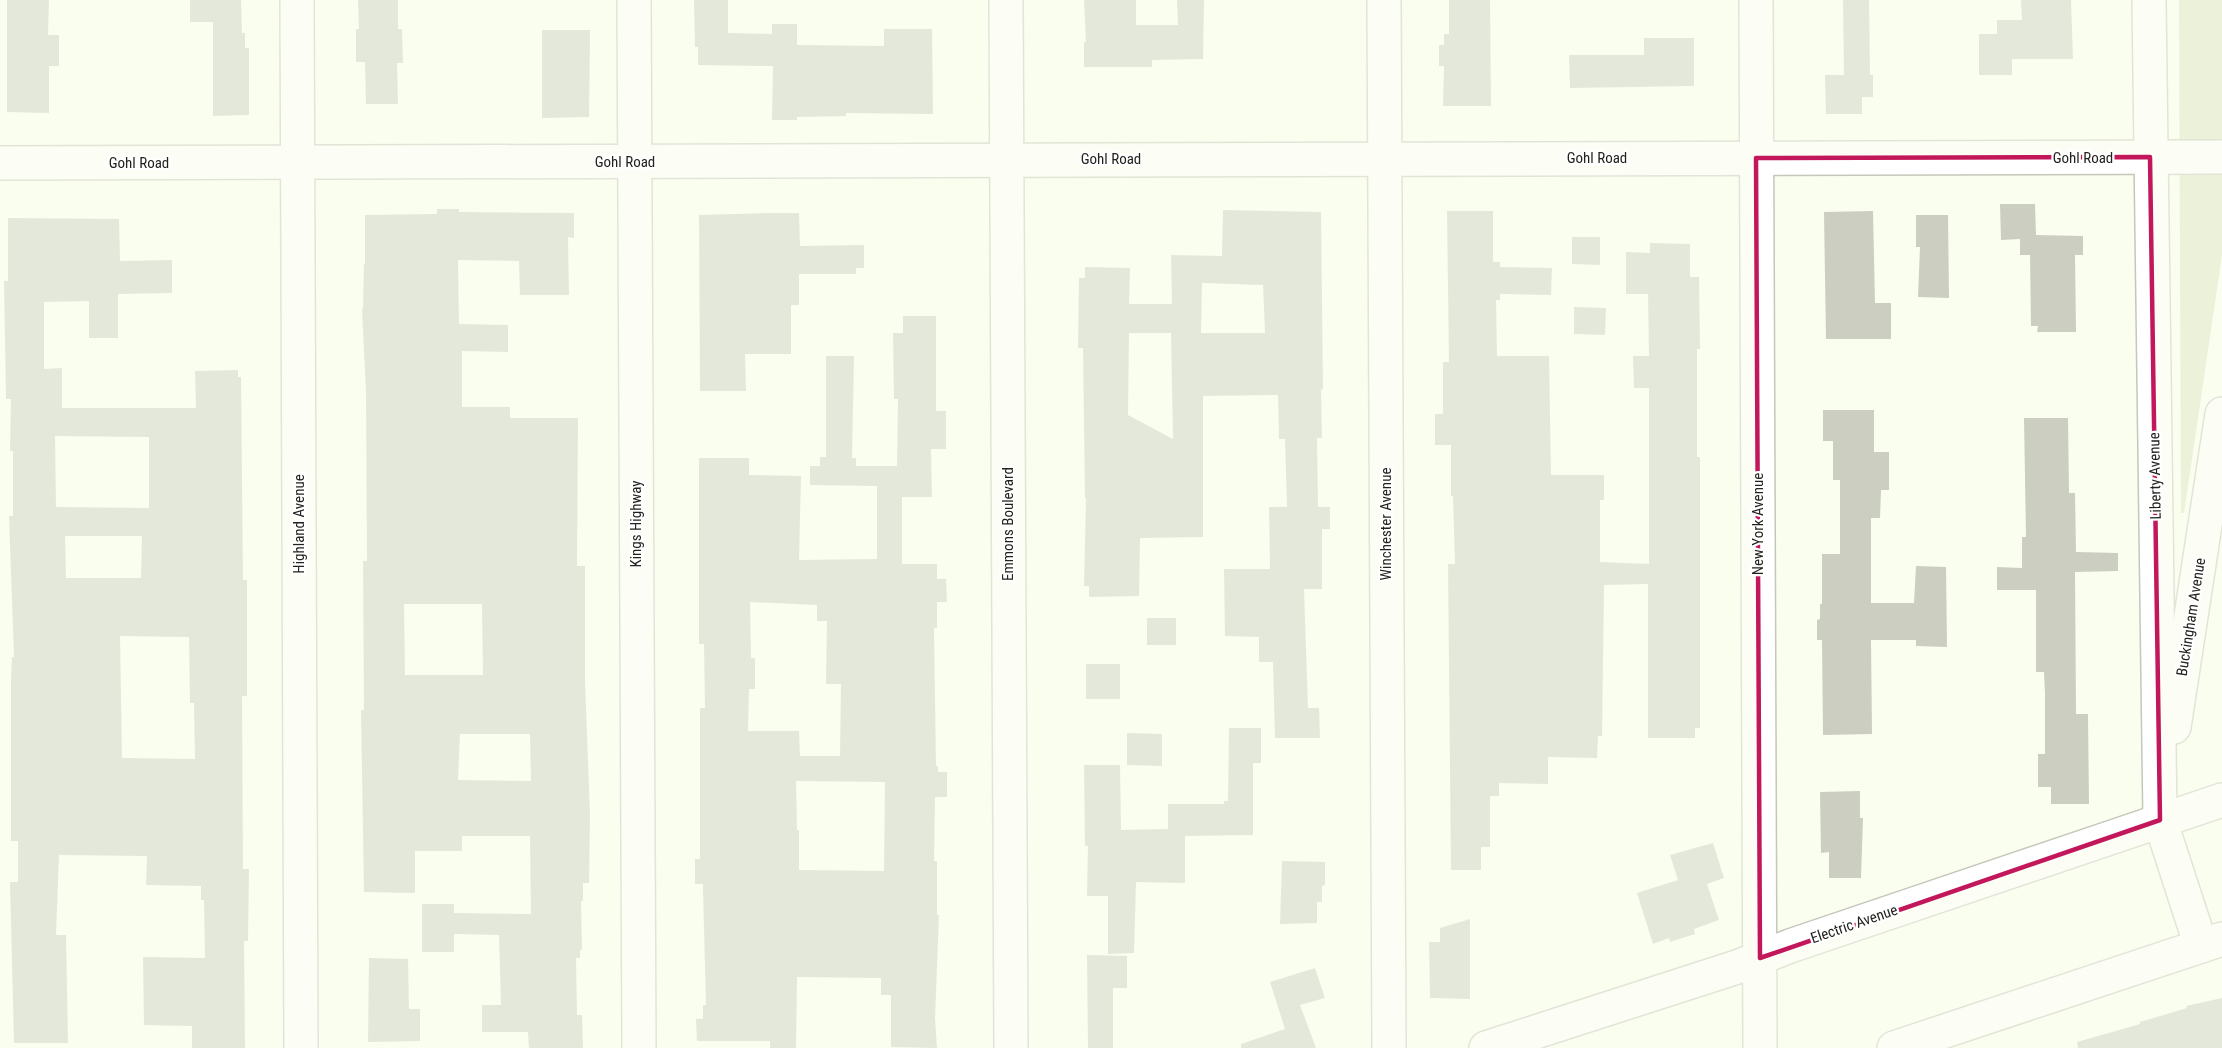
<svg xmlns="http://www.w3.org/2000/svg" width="2222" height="1048" viewBox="0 0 2222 1048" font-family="'Roboto Condensed',sans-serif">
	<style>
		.green { fill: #dbe2c1 }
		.building { fill: #cbcec0; fill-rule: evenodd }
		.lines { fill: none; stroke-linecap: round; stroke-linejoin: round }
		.minor-casing { stroke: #c4c7b9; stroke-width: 36 }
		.tertiary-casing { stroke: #c4c7b9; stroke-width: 36 }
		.minor { stroke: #fff; stroke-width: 33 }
		.tertiary { stroke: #fff; stroke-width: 33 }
		.marked { fill: none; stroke: #c2185b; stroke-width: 4.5; stroke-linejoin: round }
		.labels { text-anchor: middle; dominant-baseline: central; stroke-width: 4.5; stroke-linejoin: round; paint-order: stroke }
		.street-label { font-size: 15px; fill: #22231e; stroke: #fff }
	</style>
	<rect width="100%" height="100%" fill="#fafeef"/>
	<!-- green -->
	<polygon class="green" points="2179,0 2222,0 2222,255 2184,513 2181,513"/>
	<!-- building -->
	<g class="building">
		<polygon points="7,0 49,0 48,35 59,35 59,66 49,66 49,113 7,112"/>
		<polygon points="190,0 241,0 242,33 245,33 245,48 249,48 249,115 213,116 213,22 190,22"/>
		<polygon points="358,0 398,0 398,29 402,29 403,63 397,63 398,104 366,104 365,62 356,62 356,29 359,29"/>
		<polygon points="694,0 728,0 728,33 772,34 772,24 797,24 797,45 884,46 884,29 932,29 933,114 846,113 846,116 797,117 797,120 772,120 773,66 698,65 698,47 695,47"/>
		<polygon points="1084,0 1136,0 1136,25 1178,25 1177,0 1204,0 1203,59 1152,60 1152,67 1084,67 1084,42 1086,42"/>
		<polygon points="1449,0 1490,0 1491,106 1443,106 1444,66 1439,66 1439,45 1444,45 1444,34 1449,34"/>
		<polygon points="1843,0 1869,0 1870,75 1873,75 1873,97 1862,97 1862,114 1826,114 1825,75 1844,75"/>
		<polygon points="2021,0 2071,0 2073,59 2012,59 2012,75 1979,75 1979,34 1997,34 1997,20 2022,20"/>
		<polygon points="542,30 590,30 589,117 542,118"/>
		<polygon points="1644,38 1694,38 1694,86 1570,88 1569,55 1644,55"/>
		<polygon points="2000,204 2035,204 2036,235 2083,236 2083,255 2075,255 2076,332 2037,332 2038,326 2031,326 2030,255 2020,255 2020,239 2001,240"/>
		<path d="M 437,209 L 459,209 L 459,212 L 574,213 L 574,238 L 568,237 L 569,295 L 520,295 L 519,261 L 458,260 L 459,324 L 508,325 L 508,352 L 462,351 L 462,407 L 510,407 L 510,418 L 578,418 L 577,566 L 585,566 L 585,680 L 590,816 L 589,883 L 583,883 L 583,901 L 581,901 L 582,950 L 580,950 L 580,958 L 576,958 L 577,1015 L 582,1015 L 583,1048 L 529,1048 L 528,1032 L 482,1032 L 482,1005 L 501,1005 L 499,935 L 454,934 L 454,952 L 422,952 L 422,904 L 454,904 L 454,913 L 531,914 L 530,836 L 462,836 L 462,851 L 415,851 L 415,893 L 364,892 L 361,710 L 364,710 L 363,561 L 367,561 L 366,393 L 362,309 L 363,309 L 364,264 L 365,264 L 365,215 L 437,214 ZM 404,604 L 482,604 L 483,675 L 405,675 ZM 460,734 L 530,734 L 531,781 L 458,780 Z"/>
		<path d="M 1223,210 L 1321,212 L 1323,389 L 1321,390 L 1322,438 L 1317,438 L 1318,507 L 1330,507 L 1330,529 L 1322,529 L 1322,589 L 1304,589 L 1308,708 L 1319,708 L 1320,738 L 1275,738 L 1273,662 L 1259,662 L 1259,637 L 1225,636 L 1224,569 L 1270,569 L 1269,507 L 1287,507 L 1285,439 L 1279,439 L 1278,395 L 1203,396 L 1203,537 L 1140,538 L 1139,596 L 1089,597 L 1089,586 L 1084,586 L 1086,498 L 1085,498 L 1083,348 L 1078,348 L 1079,278 L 1085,278 L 1085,267 L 1130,268 L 1129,304 L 1172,304 L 1171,255 L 1222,256 ZM 1202,283 L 1263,285 L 1265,333 L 1201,333 ZM 1129,333 L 1171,333 L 1173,439 L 1128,415 Z"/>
		<polygon points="1447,211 1493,211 1493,262 1500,262 1500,267 1552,268 1551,295 1500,294 1500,300 1496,300 1497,356 1549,356 1551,475 1604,475 1604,500 1600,500 1600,562 1649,564 1649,388 1634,388 1633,356 1649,356 1648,294 1626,294 1626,252 1650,253 1650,243 1690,244 1690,277 1699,277 1700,349 1697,349 1697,457 1700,457 1700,728 1695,728 1695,738 1648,738 1648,584 1604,585 1602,736 1598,736 1597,758 1548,757 1548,784 1499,783 1499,796 1490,796 1490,847 1481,847 1481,870 1451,870 1448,564 1455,564 1453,496 1451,496 1451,445 1435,445 1435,414 1443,414 1443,362 1449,362"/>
		<polygon points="1873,211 1875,303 1891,303 1891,339 1826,339 1824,212"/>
		<polygon points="769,213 799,213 800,246 864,245 864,268 856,268 856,274 799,274 799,305 791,305 791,354 745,354 746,391 700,391 699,215"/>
		<polygon points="1916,215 1948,215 1949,298 1918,297 1920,247 1916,247"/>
		<path d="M 8,218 L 119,219 L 120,261 L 172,260 L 172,293 L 118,294 L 118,338 L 89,338 L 89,301 L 44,302 L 44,369 L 62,368 L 62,408 L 196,408 L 195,371 L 238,370 L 238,377 L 241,377 L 243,580 L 247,580 L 247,696 L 242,696 L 243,869 L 249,869 L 248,941 L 244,941 L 245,1048 L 192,1048 L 192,1026 L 144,1025 L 143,957 L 205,958 L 204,900 L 201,900 L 201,886 L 146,885 L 147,856 L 59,855 L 56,935 L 66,935 L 68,1043 L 14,1043 L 10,882 L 18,882 L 18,841 L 11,841 L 11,678 L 12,657 L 14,657 L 9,516 L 13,516 L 13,451 L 10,451 L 11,399 L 6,399 L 4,281 L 8,281 ZM 55,436 L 149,437 L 149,508 L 56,507 ZM 65,536 L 142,536 L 141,578 L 66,578 ZM 120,636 L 189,637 L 190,703 L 194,703 L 195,759 L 122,758 Z"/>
		<polygon points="1572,237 1600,237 1600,265 1572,264"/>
		<polygon points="1574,307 1606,308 1605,335 1574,334"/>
		<path d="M 903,316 L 936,316 L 936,411 L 946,411 L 946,449 L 931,449 L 932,497 L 902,497 L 902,564 L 937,564 L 937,579 L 946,579 L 947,602 L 937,602 L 937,628 L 934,628 L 936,766 L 938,766 L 938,772 L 947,772 L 947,797 L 935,797 L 934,861 L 937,861 L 937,915 L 939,915 L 935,1018 L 937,1048 L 891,1047 L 891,995 L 881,995 L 881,978 L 797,977 L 796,1048 L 770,1048 L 770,1041 L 697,1041 L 696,1019 L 703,1019 L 703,1005 L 706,1005 L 703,890 L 703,884 L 695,884 L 695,859 L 700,859 L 700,708 L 705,708 L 704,644 L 699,644 L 699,458 L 749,458 L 749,475 L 801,476 L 799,560 L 877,559 L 877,486 L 810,485 L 810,466 L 820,466 L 820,457 L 826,457 L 826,356 L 854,356 L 852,458 L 856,458 L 856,466 L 897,466 L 898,399 L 894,399 L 893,333 L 903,333 ZM 750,602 L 817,605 L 817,621 L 827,621 L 826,684 L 841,684 L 840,756 L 800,756 L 799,731 L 748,731 L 749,689 L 755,689 L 755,658 L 751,658 ZM 796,781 L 885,782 L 884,871 L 799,870 L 799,830 L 797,830 Z"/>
		<polygon points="1823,410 1874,410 1874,452 1889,452 1889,490 1881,490 1880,518 1871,518 1871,603 1914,603 1916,566 1946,567 1947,647 1916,646 1916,640 1871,640 1872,734 1823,735 1822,640 1817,640 1817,620 1820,619 1820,604 1822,604 1822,554 1840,554 1840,480 1833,480 1833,441 1823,441"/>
		<polygon points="2024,418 2068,418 2069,493 2075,493 2076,552 2118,553 2118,571 2075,572 2076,714 2088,714 2089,804 2051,804 2051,787 2038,787 2038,754 2045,754 2045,694 2044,672 2036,672 2036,590 1997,590 1997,567 2022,568 2022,537 2026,537"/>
		<rect x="1147" y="618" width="29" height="27"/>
		<rect x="1086" y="664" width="34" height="35"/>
		<polygon points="1229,728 1261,728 1261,763 1253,763 1253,835 1185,836 1185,883 1136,882 1134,953 1108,954 1108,896 1087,896 1088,846 1085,846 1084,765 1120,765 1121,830 1168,829 1168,804 1224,804 1224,801 1228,801"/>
		<polygon points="1127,733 1162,734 1162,766 1127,765"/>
		<polygon points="1860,791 1860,818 1863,818 1861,878 1829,878 1829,852 1821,853 1820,792"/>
		<polygon points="1713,843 1724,878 1707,884 1719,920 1694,929 1695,934 1670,942 1669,938 1653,944 1637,893 1678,880 1670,855"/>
		<polygon points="1282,861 1325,862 1325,885 1322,886 1322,902 1317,902 1317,923 1280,924"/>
		<polygon points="1470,919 1470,999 1430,998 1429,942 1440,942 1440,928"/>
		<polygon points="1087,955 1127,956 1127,988 1113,988 1113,1048 1088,1048"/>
		<polygon points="369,958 408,959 409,1009 420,1009 420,1041 368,1042"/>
		<polygon points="1315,968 1325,998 1300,1005 1316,1048 1241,1048 1241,1044 1285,1029 1270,982"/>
		<polygon points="2222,998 2222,1048 2078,1048 2077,1042 2140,1024 2140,1022 2187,1008 2186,1006"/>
	</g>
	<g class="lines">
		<defs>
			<g id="minor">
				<polyline points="297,0 301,1048"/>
				<polyline points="634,0 639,1048"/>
				<polyline points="1384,0 1389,1048"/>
				<polyline points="1756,0 1760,1048"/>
				<polyline points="2149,0 2160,820 2201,946"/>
				<polyline points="0,163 2222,157"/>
				<polyline points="2174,727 2222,414"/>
				<polyline points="1486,1048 1737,967 1790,946 2222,800"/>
				<polyline points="1894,1048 2222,939"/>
			</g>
			<polyline id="tertiary" points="1006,0 1011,1048"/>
		</defs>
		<!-- minor casing -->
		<use href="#minor" class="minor-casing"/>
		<!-- tertiary casing -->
		<use href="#tertiary" class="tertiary-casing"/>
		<!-- minor -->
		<use href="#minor" class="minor"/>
		<!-- tertiary -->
		<use href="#tertiary" class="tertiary"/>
	</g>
	<!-- marked area -->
	<path d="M0 0H2222V1048H0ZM 2150,157 L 2160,820 L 1760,958 L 1756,158 Z" fill="#fafeef" fill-opacity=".55" fill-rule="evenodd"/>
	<path class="marked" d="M 2150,157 L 2160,820 L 1760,958 L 1756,158 Z"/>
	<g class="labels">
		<!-- street labels -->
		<g class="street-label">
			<text x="1597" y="158">Gohl Road</text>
			<text x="2083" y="158">Gohl Road</text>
			<text x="1111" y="159">Gohl Road</text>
			<text x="625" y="162">Gohl Road</text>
			<text x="139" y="163">Gohl Road</text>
			<text transform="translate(2155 476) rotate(-91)">Liberty Avenue</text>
			<text transform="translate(299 524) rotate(-90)">Highland Avenue</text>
			<text transform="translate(636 524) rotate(-90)">Kings Highway</text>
			<text transform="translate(1008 524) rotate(-90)">Emmons Boulevard</text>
			<text transform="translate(1386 524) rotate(-90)">Winchester Avenue</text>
			<text transform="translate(1758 524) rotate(-90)">New York Avenue</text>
			<text transform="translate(2191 617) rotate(-81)">Buckingham Avenue</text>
			<text transform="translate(1854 924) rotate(-19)">Electric Avenue</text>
		</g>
	</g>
</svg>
